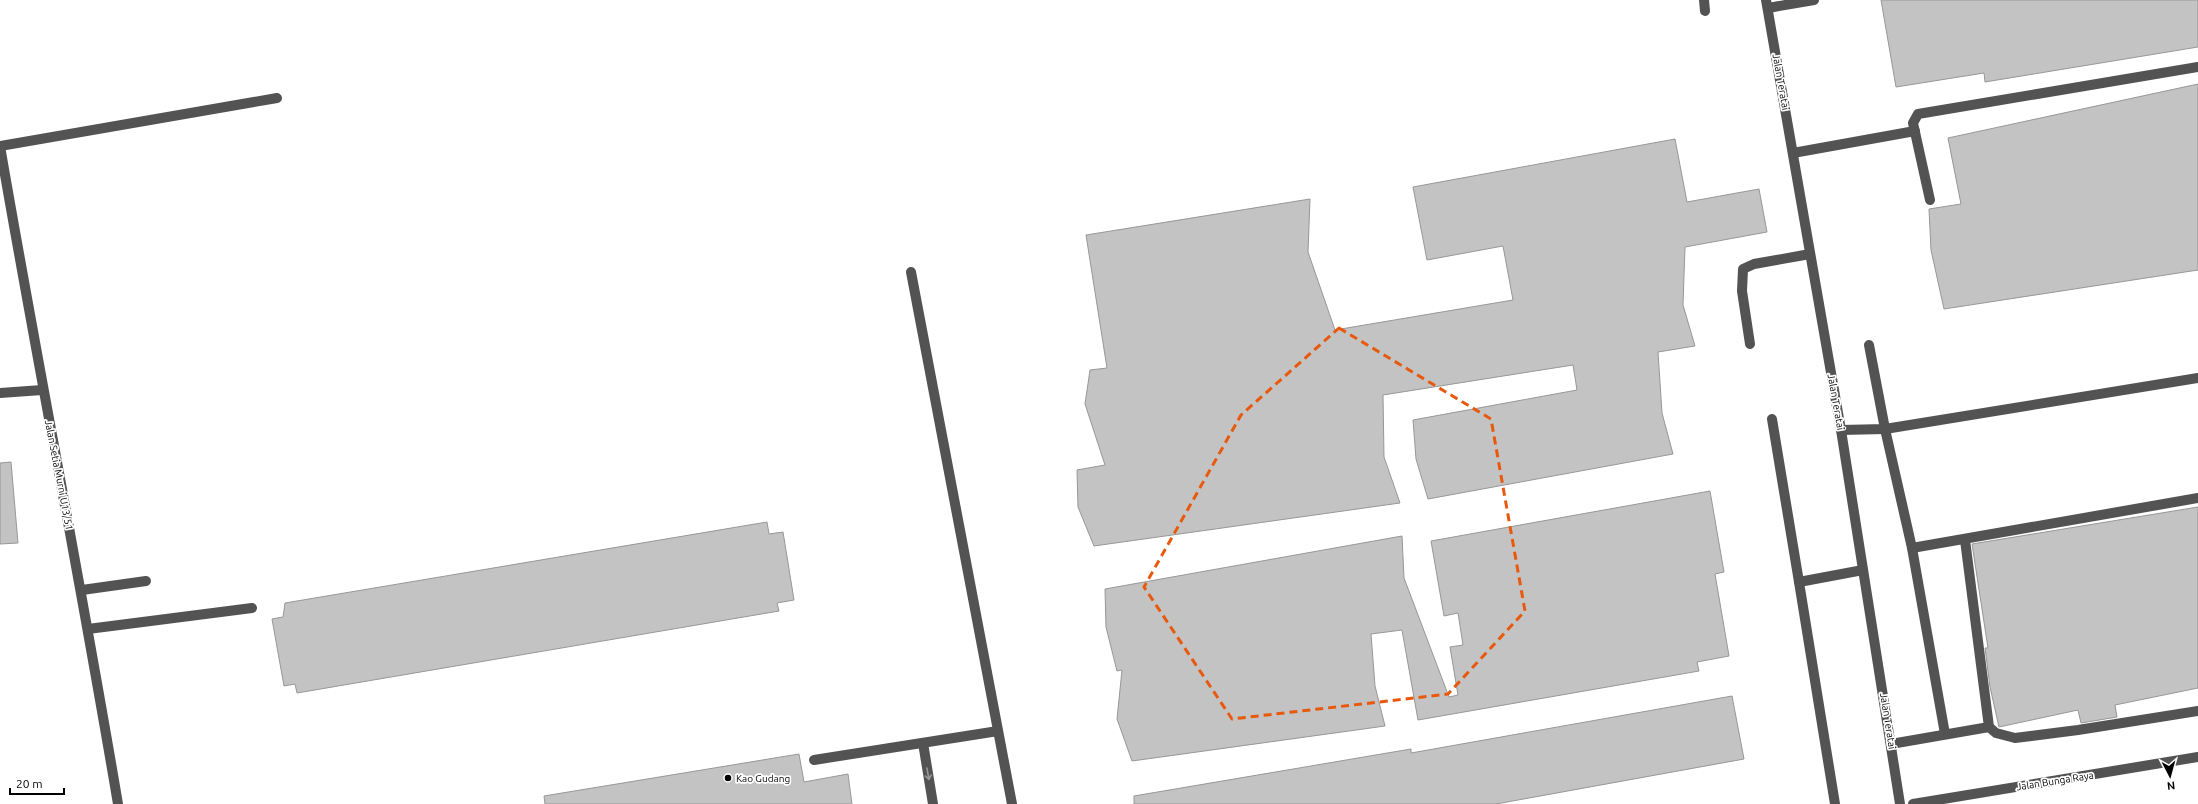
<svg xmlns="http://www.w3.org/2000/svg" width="2198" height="804" viewBox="0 0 2198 804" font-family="Ubuntu,sans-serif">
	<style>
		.building { fill: #c3c3c3; stroke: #979797 }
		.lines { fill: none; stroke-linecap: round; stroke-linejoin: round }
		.minor { stroke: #535353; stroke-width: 10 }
		.oneway { stroke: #989898 }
		.marked { fill: none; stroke: #e8590c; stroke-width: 3; stroke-dasharray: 8 5; stroke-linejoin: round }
		.poi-dot { fill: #000; stroke: #fff; stroke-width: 1.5 }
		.labels { text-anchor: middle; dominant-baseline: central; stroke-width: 3.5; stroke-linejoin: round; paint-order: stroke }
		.street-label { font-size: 10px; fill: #000; stroke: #fff }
		.poi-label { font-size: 10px; fill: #000; stroke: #fff; text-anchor: start }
	</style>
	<rect width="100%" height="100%" fill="#fff"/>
	<!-- building -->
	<g class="building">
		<polygon points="1881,0 2198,0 2198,47 1985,82 1984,73 1896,87"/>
		<polygon points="2198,84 2198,270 1944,309 1931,250 1929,209 1961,204 1948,138"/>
		<polygon points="1675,139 1687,202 1759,189 1767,232 1685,247 1683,305 1695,346 1658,352 1662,413 1673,454 1428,499 1416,459 1413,420 1577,390 1573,365 1383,395 1384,457 1400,503 1094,546 1078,507 1077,470 1105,465 1085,404 1090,370 1107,368 1086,235 1310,199 1308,252 1335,330 1513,300 1503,246 1427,260 1413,187"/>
		<polygon points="11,462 18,543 0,544 0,463"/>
		<polygon points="1710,491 1724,572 1715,574 1729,656 1697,662 1699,671 1418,720 1402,630 1371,634 1375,686 1385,726 1132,761 1117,719 1122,670 1117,671 1106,627 1105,589 1402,536 1404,578 1449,697 1458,695 1450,647 1463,645 1458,613 1444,616 1431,541"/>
		<polygon points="2198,507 2198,688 2115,705 2117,717 2081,723 2078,710 1999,727 1990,687 1985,648 1988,648 1972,544"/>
		<polygon points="767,522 769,534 783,532 794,600 777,603 779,611 297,693 295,684 284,686 272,619 283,617 285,603"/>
		<polygon points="1732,696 1744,759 1496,804 1134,804 1134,796 1411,749 1411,753"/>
		<polygon points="799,754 804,782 848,774 852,804 545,804 544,796"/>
	</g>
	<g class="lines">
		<!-- minor -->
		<g class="minor">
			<polyline points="1704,0 1705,11"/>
			<polyline points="1766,0 1841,430 1900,804"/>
			<polyline points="1768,8 1814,0"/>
			<path d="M 0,146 C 38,366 81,584 118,804"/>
			<polyline points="0,146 277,98"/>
			<polyline points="1793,153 1915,131"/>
			<polyline points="1930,200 1913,123 1918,114 2198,67"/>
			<polyline points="911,272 1012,804"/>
			<polyline points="1750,344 1742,291 1743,269 1754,264 1810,254"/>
			<polyline points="1869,345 1885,429 1912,548 1945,734"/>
			<polyline points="0,393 42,390"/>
			<polyline points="1772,419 1799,582"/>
			<polyline points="1841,430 1885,429 2198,378"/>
			<polyline points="1912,548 2198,498"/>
			<polyline points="82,590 146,581"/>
			<polyline points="88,629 252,608"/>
			<polyline points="1989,727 1996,733 2015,738 2078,730 2198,711"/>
			<polyline points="923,743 933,804"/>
			<polyline points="1891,744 1989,727 1965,540"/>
			<polyline points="814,760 998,731"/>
			<polyline points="1835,804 1799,582 1863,570"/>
			<polyline points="1913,804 2198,757"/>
		</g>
	</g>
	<!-- one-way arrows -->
	<defs><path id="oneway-shaft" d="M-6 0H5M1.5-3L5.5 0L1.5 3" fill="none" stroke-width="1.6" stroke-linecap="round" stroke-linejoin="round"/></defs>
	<use class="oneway" href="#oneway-shaft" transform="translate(928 774) rotate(80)"/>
	<!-- marked area -->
	<path class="marked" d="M 1339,328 L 1491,419 L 1525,611 L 1448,694 L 1232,719 L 1144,587 L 1241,415 Z"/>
	<!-- markers -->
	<circle class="poi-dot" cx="728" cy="778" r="4"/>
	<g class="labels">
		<!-- street labels -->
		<g class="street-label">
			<text transform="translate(1781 82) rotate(80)">Jalan Teratai</text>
			<text transform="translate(1836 402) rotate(80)">Jalan Teratai</text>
			<text transform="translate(59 475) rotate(79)">Jalan Setia Murni U13/51</text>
			<text transform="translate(1888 721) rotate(81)">Jalan Teratai</text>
			<text transform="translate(2055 781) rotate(-9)">Jalan Bunga Raya</text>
		</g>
		<!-- poi labels -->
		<g class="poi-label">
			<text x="736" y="778">Kao Gudang</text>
		</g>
	</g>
	<!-- north arrow -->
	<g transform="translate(2170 776) rotate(174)" stroke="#ffffff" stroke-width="3" paint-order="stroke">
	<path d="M0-3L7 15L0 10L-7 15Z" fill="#000000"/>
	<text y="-6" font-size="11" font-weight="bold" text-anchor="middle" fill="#000000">N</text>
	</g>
	<!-- scale -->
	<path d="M10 788v6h54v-6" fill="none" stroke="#000000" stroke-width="2"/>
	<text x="16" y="788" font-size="12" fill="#000000" stroke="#ffffff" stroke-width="3" paint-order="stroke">20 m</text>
</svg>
